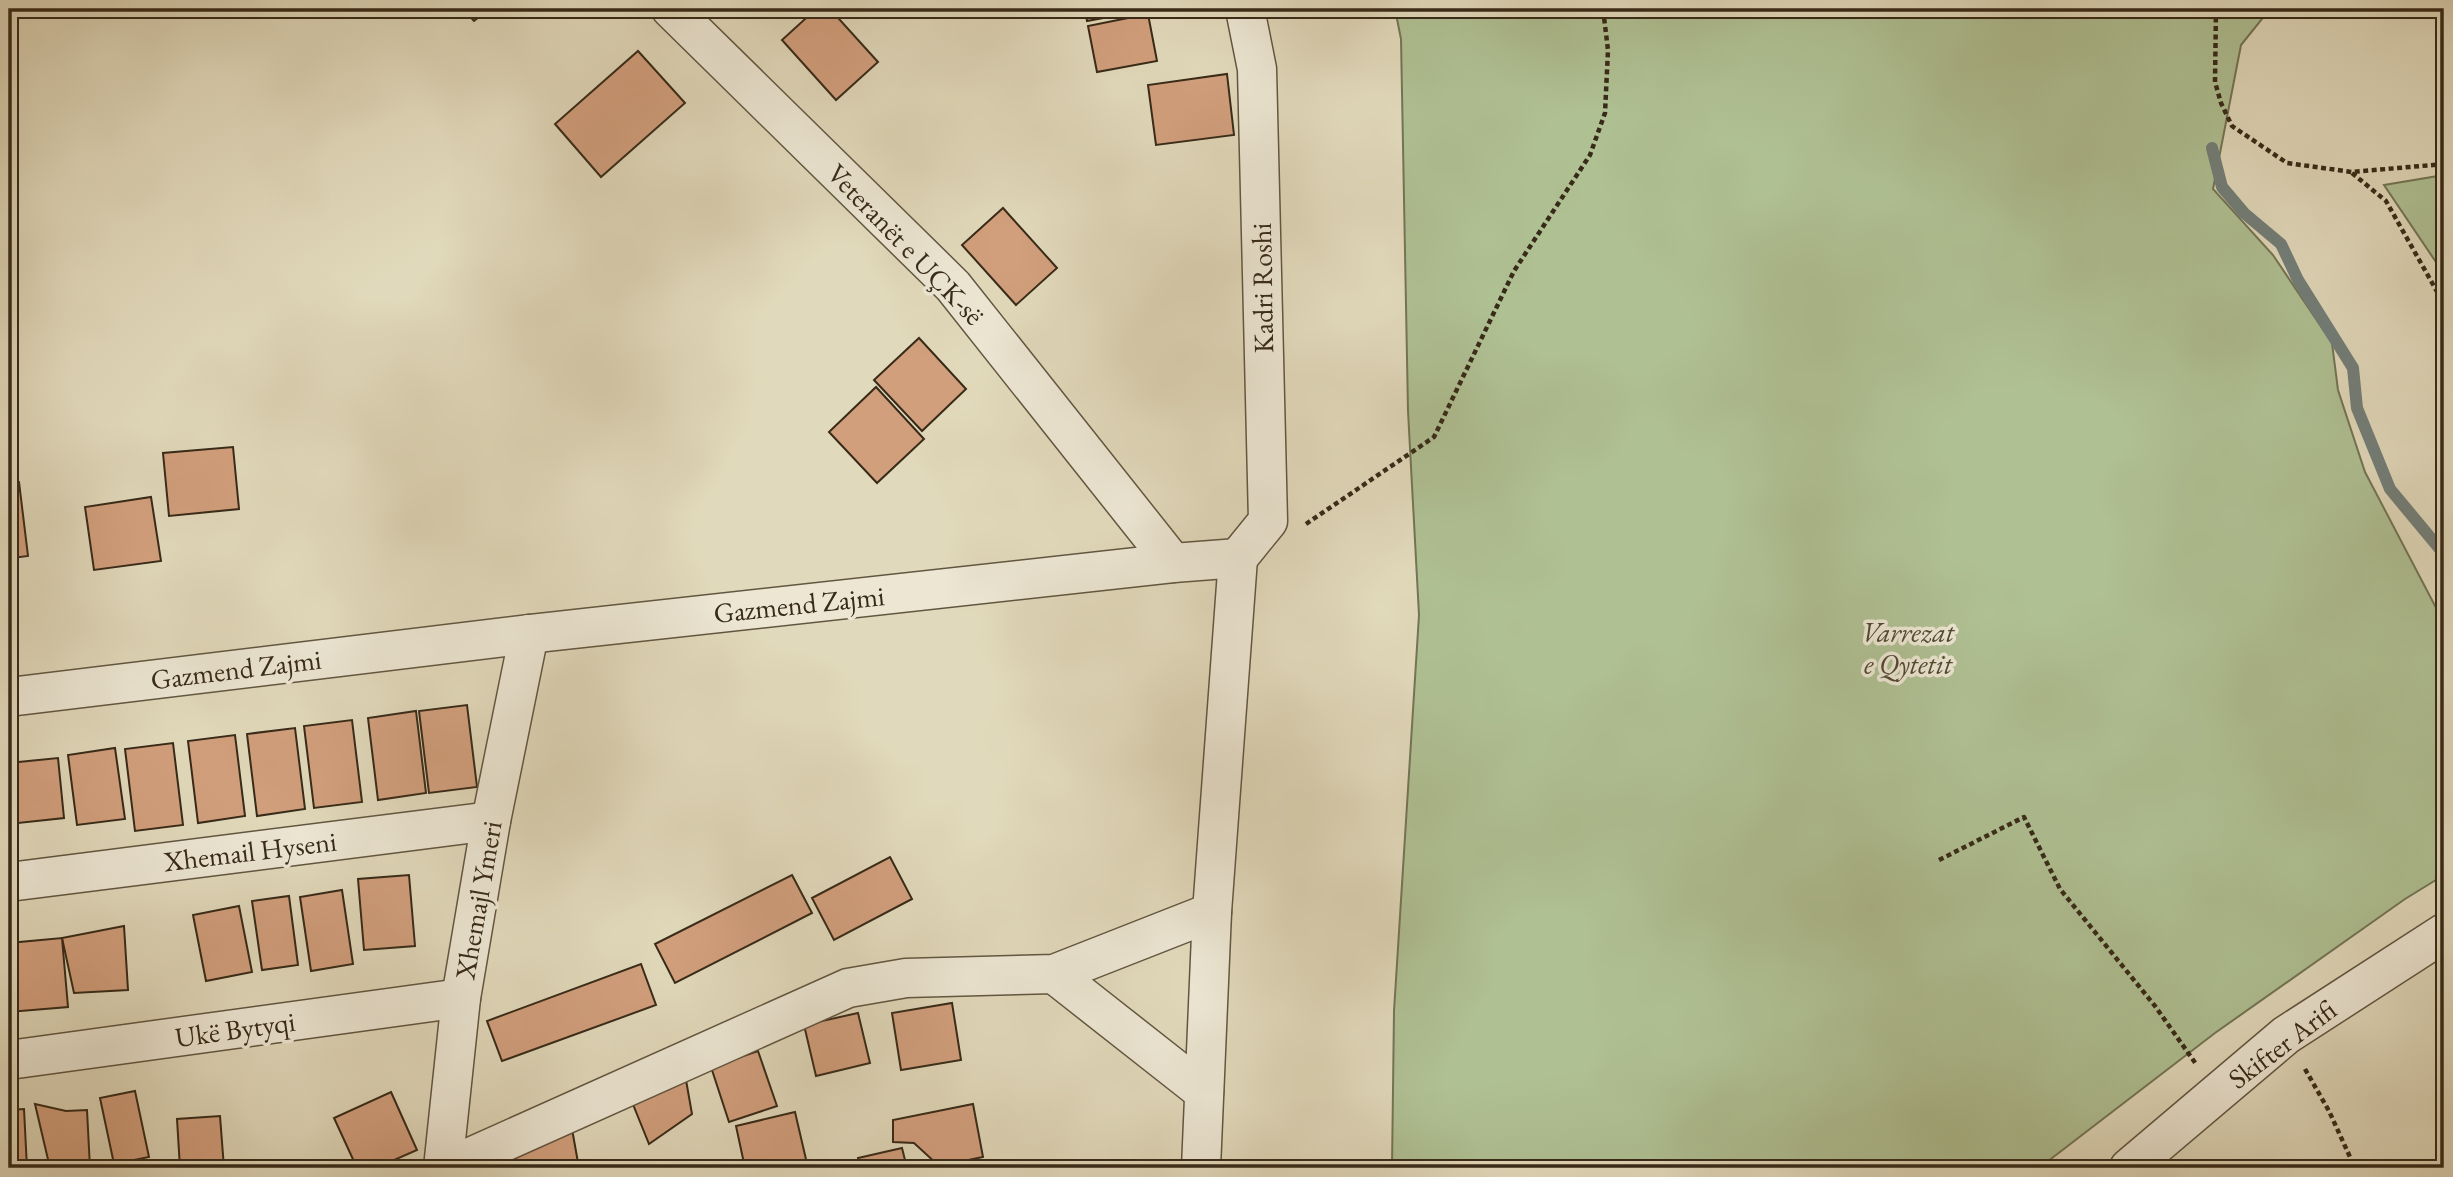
<svg xmlns="http://www.w3.org/2000/svg" width="2453" height="1177" viewBox="0 0 2453 1177" font-family="'EB Garamond',serif">
	<style>
		.green { fill: #afc093; stroke: #737556; stroke-width: 2 }
		.lines { fill: none; stroke-linecap: round; stroke-linejoin: round }
		.stream { stroke: #737f7a; stroke-width: 12 }
		.building { fill: #d29f7d; stroke: #372a18; stroke-width: 2 }
		.minor-casing { stroke: #625641; stroke-width: 41 }
		.path { stroke: #372a18; stroke-width: 4.5; stroke-dasharray: 5 3.5; stroke-linecap: butt }
		.minor { stroke: #ece6d3; stroke-width: 38 }
		.labels { text-anchor: middle; dominant-baseline: central; stroke-width: 7; stroke-linejoin: round; paint-order: stroke }
		.street-label { font-size: 28px; fill: #372a18; stroke: #ece6d3 }
		.park-label { font-size: 28px; font-style: italic; fill: #4f4831; stroke: #ece6d3 }
	</style>
	<rect width="100%" height="100%" fill="#e1d9bb"/>
	<filter id="stains"><feTurbulence type="fractalNoise" baseFrequency=".00286" numOctaves="4"/><feColorMatrix values="0 0 0 0 .2 0 0 0 0 .09 0 0 0 0 .02 0 0 0 .5 -.17"/></filter>
	<radialGradient id="worn" r=".72"><stop offset=".6" stop-color="#630" stop-opacity="0"/><stop offset="1" stop-color="#630" stop-opacity=".3"/></radialGradient>
	<!-- green -->
	<g class="green">
		<polygon points="1395,9 2270,9 2241,45 2213,189 2273,255 2332,343 2338,390 2365,472 2444,623 2444,875 2405,899 2215,1033 2039,1168 1392,1168 1394,1011 1419,615 1408,411 1401,39"/>
		<polygon points="2444,175 2444,274 2384,185"/>
	</g>
	<g class="lines">
		<!-- stream -->
		<polyline class="stream" points="2212,148 2222,187 2244,213 2281,244 2298,280 2353,368 2357,408 2390,489 2444,554"/>
	</g>
	<!-- building -->
	<g class="building">
		<polygon points="463,9 489,9 474,21"/>
		<polygon points="816,9 830,9 878,62 836,100 782,40"/>
		<polygon points="1085,9 1147,9 1147,10 1087,21"/>
		<polygon points="1148,14 1157,61 1097,72 1088,26"/>
		<polygon points="638,51 685,103 601,177 555,124"/>
		<polygon points="1227,74 1234,135 1156,145 1148,85"/>
		<polygon points="1003,208 1057,268 1016,305 962,245"/>
		<polygon points="919,338 966,389 922,431 874,380"/>
		<polygon points="876,387 924,439 877,483 829,432"/>
		<polygon points="233,447 239,509 169,516 163,453"/>
		<polygon points="19,482 28,556 12,558 15,576 9,577 9,483"/>
		<polygon points="151,497 161,561 94,570 85,507"/>
		<polygon points="467,705 477,787 429,793 419,711"/>
		<polygon points="416,711 426,793 378,800 368,718"/>
		<polygon points="352,720 362,802 314,808 304,726"/>
		<polygon points="295,728 305,809 257,816 247,734"/>
		<polygon points="235,735 245,816 198,823 188,741"/>
		<polygon points="173,743 183,825 135,831 125,749"/>
		<polygon points="115,748 125,819 77,825 68,755"/>
		<polygon points="58,758 64,818 9,824 9,763"/>
		<polygon points="890,857 912,899 834,940 812,898"/>
		<polygon points="409,875 415,946 364,950 358,879"/>
		<polygon points="792,875 812,913 675,983 655,944"/>
		<polygon points="342,890 353,964 311,971 300,897"/>
		<polygon points="289,896 298,965 262,970 252,901"/>
		<polygon points="239,906 252,972 206,981 193,915"/>
		<polygon points="124,926 128,990 74,993 62,938"/>
		<polygon points="62,938 68,1007 9,1012 9,943"/>
		<polygon points="641,964 656,1005 502,1061 487,1021"/>
		<polygon points="952,1003 961,1060 901,1070 892,1013"/>
		<polygon points="858,1013 870,1063 816,1076 804,1025"/>
		<polygon points="758,1051 777,1106 729,1122 711,1067"/>
		<polygon points="683,1063 692,1114 649,1144 630,1097"/>
		<polygon points="135,1091 149,1157 114,1164 100,1098"/>
		<polygon points="391,1092 417,1150 376,1168 357,1168 334,1118"/>
		<polygon points="35,1104 66,1111 87,1110 90,1168 50,1168"/>
		<polygon points="973,1104 983,1157 939,1166 914,1143 893,1142 893,1120"/>
		<polygon points="24,1109 27,1168 9,1168 9,1110"/>
		<polygon points="795,1112 808,1168 774,1168 773,1162 745,1168 736,1126"/>
		<polygon points="220,1116 224,1168 180,1168 177,1119"/>
		<polygon points="572,1129 579,1168 518,1168 513,1149"/>
		<polygon points="902,1148 907,1168 860,1168 858,1158"/>
	</g>
	<g class="lines">
		<defs>
			<g id="minor">
				<polyline points="671,9 953,286 1173,563"/>
				<polyline points="1238,558 1268,521 1257,69 1245,9"/>
				<polyline points="9,697 529,634 1173,563 1238,558"/>
				<polyline points="9,882 491,821"/>
				<polyline points="1054,974 1204,1092"/>
				<polyline points="9,1060 461,998"/>
				<polyline points="443,1168 461,998 491,821 529,634"/>
				<polyline points="446,1168 848,988 906,978 1054,974 1212,912"/>
				<polyline points="1201,1168 1212,912 1238,558"/>
				<polyline points="2129,1168 2286,1035 2444,933"/>
			</g>
		</defs>
		<!-- minor casing -->
		<use href="#minor" class="minor-casing"/>
		<!-- path -->
		<g class="path">
			<polyline points="2216,9 2215,82 2221,103 2232,126 2287,163 2352,172 2444,164"/>
			<polyline points="2352,173 2386,201 2444,304"/>
			<polyline points="1306,524 1434,437 1514,271 1590,155 1605,113 1608,50 1603,9"/>
			<polyline points="1939,860 2024,817 2060,889 2155,1006 2196,1064"/>
			<polyline points="2305,1069 2329,1111 2355,1168"/>
		</g>
		<!-- minor -->
		<use href="#minor" class="minor"/>
	</g>
	<g class="labels">
		<!-- street labels -->
		<g class="street-label">
			<text transform="translate(906 244) rotate(46)">Veteranët e UÇK-së</text>
			<text transform="translate(1262 288) rotate(-91)">Kadri Roshi</text>
			<text transform="translate(799 604) rotate(-6)">Gazmend Zajmi</text>
			<text transform="translate(236 669) rotate(-7)">Gazmend Zajmi</text>
			<text transform="translate(250 851) rotate(-7)">Xhemail Hyseni</text>
			<text transform="translate(478 900) rotate(-80)">Xhemajl Ymeri</text>
			<text transform="translate(235 1029) rotate(-8)">Ukë Bytyqi</text>
			<text transform="translate(2282 1044) rotate(-37)">Skifter Arifi</text>
		</g>
		<!-- park labels -->
		<g class="park-label">
			<text x="1908" y="632">Varrezat<tspan x="1908" dy="32">e Qytetit</tspan></text>
		</g>
	</g>
	<!-- margin -->
	<rect width="2453" height="1177" fill="none" stroke="#e1d9bb" stroke-width="35"/>
	<rect x="10" y="10" width="2432" height="1156" fill="none" stroke="#372a18" stroke-width="3.5"/>
	<rect x="18" y="18" width="2418" height="1142" fill="none" stroke="#372a18" stroke-width="2"/>
	<rect width="100%" height="100%" filter="url(#stains)"/>
	<rect width="100%" height="100%" fill="url(#worn)"/>
</svg>
